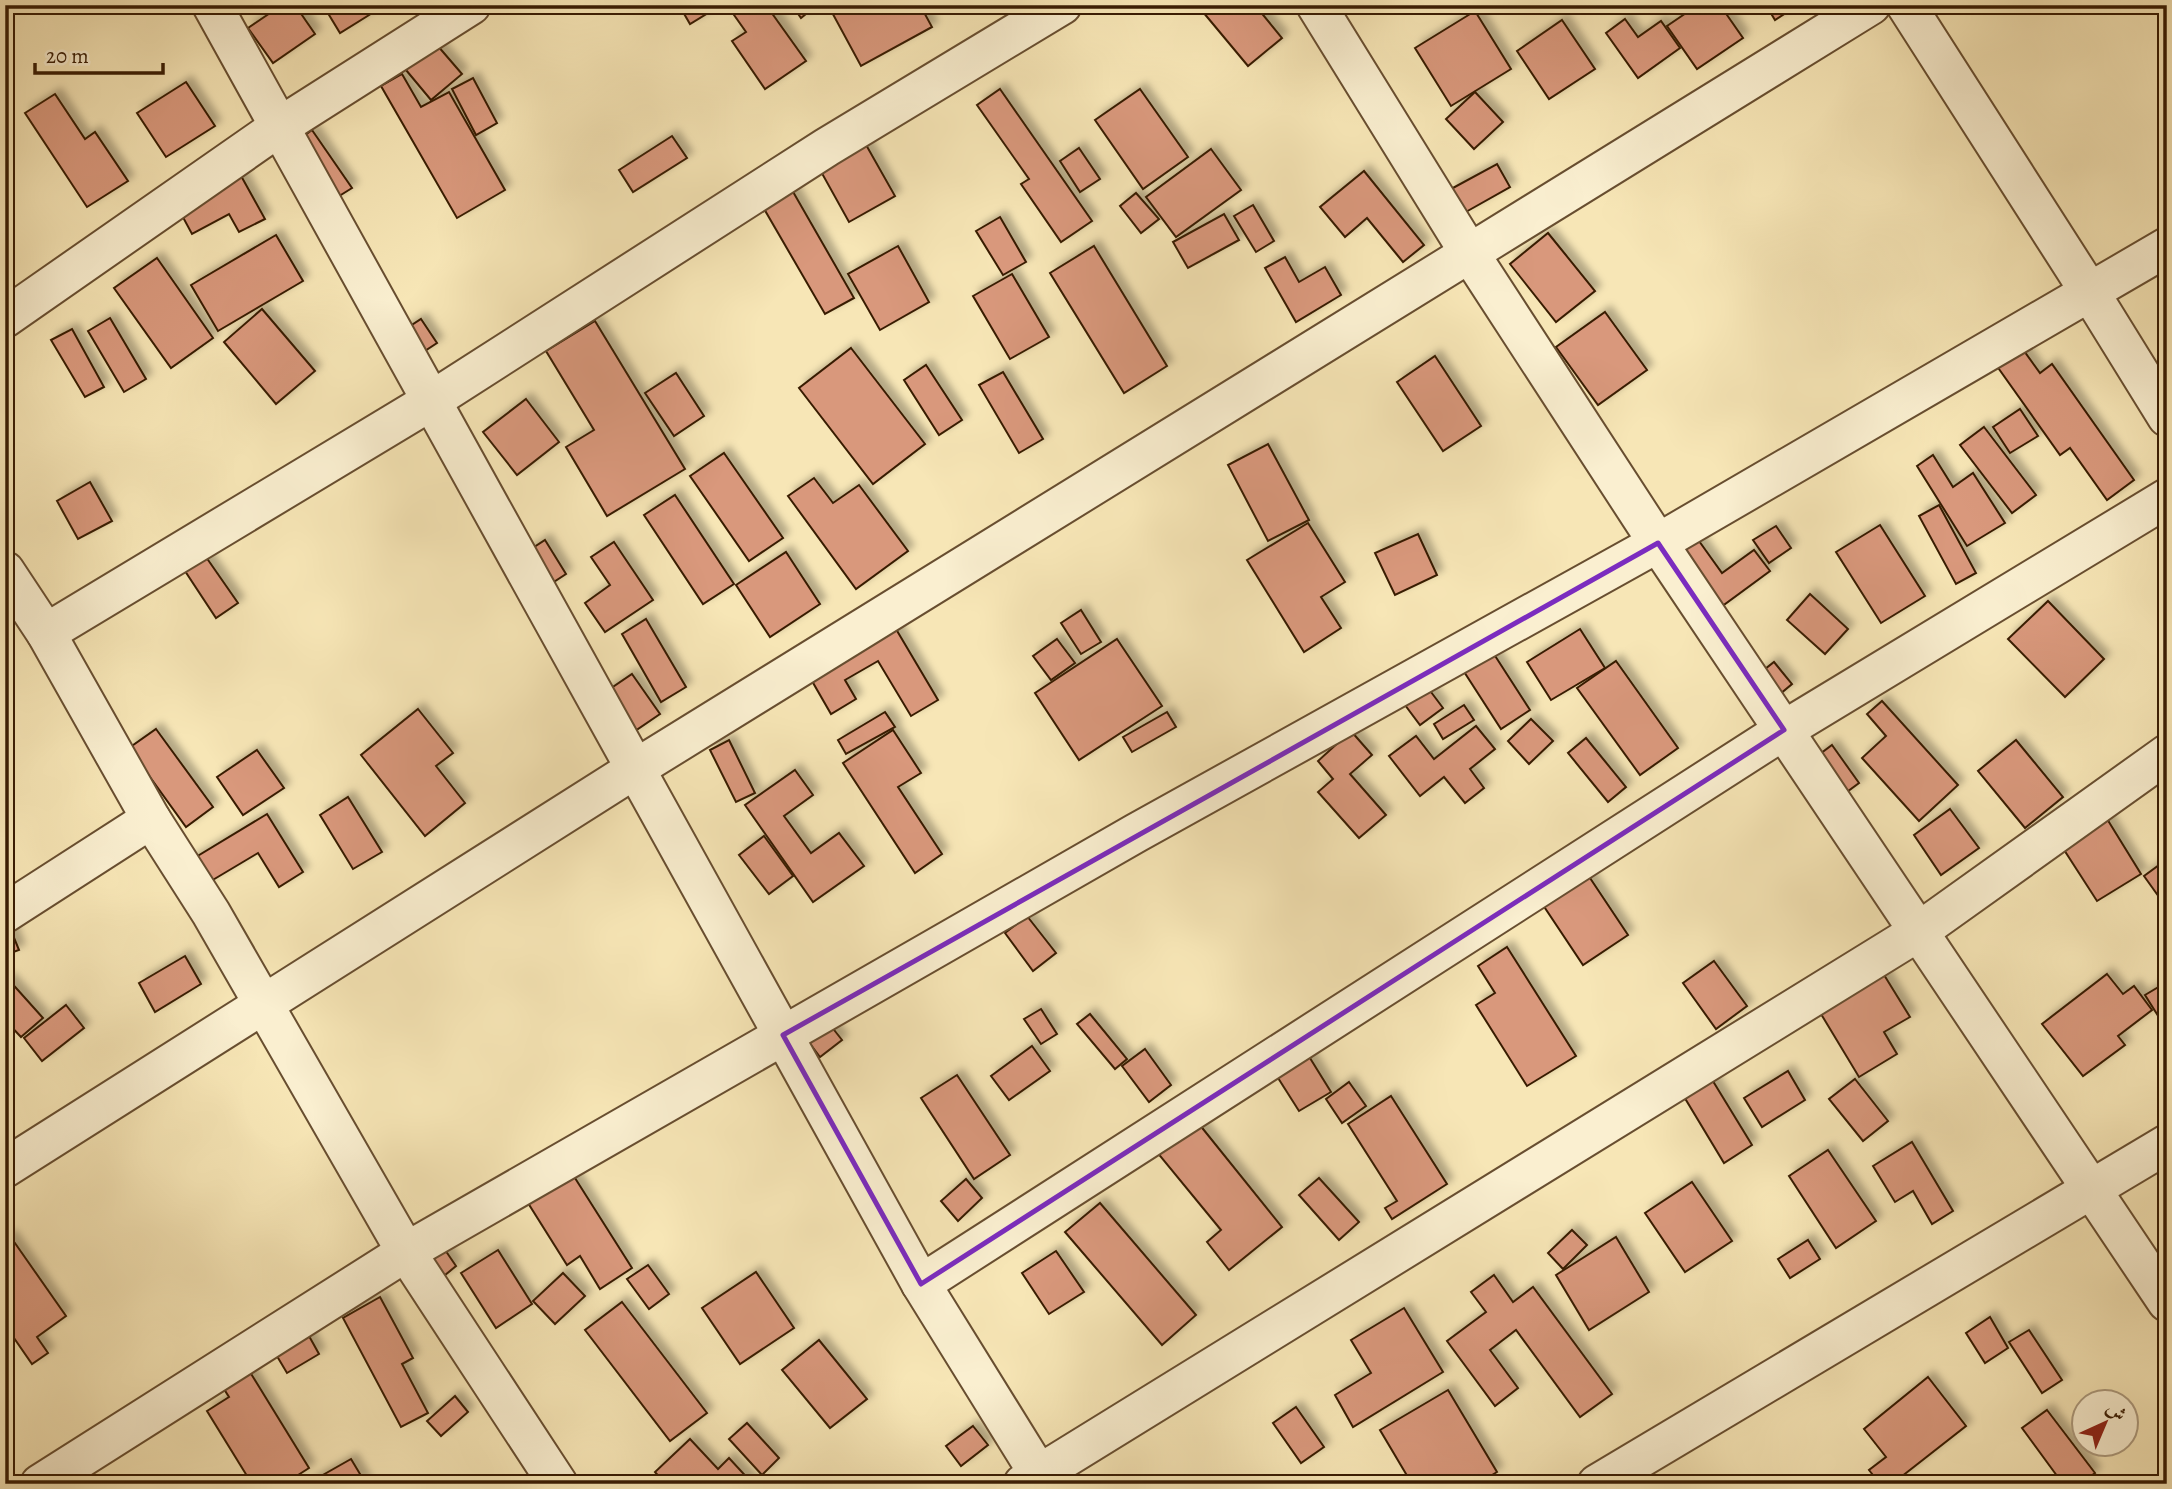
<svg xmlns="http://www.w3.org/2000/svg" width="2172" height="1489" viewBox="0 0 2172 1489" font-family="Alegreya,Amiri,serif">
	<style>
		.building { fill: #d9987c; stroke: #391c03; stroke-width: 2; filter: url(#shadow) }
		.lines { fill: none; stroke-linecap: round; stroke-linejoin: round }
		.minor-casing { stroke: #684e30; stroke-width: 42 }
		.minor { stroke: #faefd0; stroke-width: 38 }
		.marked { fill: none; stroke: #7b2cbf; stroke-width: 5; stroke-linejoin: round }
	</style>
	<defs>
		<filter id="shadow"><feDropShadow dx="6" dy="-6" stdDeviation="3.5" flood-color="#0004"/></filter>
	</defs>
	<rect width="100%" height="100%" fill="#f7e6b6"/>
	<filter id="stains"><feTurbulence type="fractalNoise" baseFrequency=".00286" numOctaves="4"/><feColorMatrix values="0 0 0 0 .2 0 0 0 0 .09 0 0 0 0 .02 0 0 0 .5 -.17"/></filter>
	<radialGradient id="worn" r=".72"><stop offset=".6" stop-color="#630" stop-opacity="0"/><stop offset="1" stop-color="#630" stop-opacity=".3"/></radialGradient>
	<!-- building -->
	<g class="building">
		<polygon points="282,5 295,5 315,34 273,63 248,28"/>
		<polygon points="323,5 381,5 382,7 340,33"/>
		<polygon points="679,5 721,5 690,24"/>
		<polygon points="727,5 766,5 806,61 765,89 732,41 746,32"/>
		<polygon points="792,5 817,5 801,18"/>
		<polygon points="828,5 920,5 932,27 861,66"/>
		<polygon points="1211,5 1255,5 1282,38 1248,66 1203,12"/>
		<polygon points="1698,5 1720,5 1743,38 1697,69 1667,26"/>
		<polygon points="1766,5 1798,5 1775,20"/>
		<polygon points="1475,11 1511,69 1451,106 1415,48"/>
		<polygon points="1625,19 1638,37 1661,21 1680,48 1638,78 1606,33"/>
		<polygon points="1562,20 1595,69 1549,99 1517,51"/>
		<polygon points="431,38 462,74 431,100 401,64"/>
		<polygon points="402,74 421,107 449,92 505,190 457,218 381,86"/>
		<polygon points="473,78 497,123 476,135 452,89"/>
		<polygon points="186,82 215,126 166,157 137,113"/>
		<polygon points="1000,89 1092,221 1061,242 1021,184 1029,179 977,105"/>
		<polygon points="1140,89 1188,157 1143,189 1095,120"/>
		<polygon points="1475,92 1503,122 1474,149 1446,119"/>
		<polygon points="55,94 85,139 95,132 128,181 87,207 25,113"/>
		<polygon points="312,130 352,188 328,203 289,147"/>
		<polygon points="672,136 687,158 633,192 619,170"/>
		<polygon points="865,143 895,196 849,222 819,168"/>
		<polygon points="1079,148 1100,179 1080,192 1060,161"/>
		<polygon points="1211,149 1241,190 1176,237 1146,197"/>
		<polygon points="1497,164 1510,187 1464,213 1451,189"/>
		<polygon points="1364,171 1424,245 1403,262 1367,218 1345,237 1320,207"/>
		<polygon points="240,174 265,219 239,232 229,214 192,234 178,208"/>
		<polygon points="792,190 854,298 825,314 763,207"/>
		<polygon points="1136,193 1159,219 1141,233 1120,206"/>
		<polygon points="1253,205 1274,241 1256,252 1234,216"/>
		<polygon points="1224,214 1239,240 1188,268 1173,242"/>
		<polygon points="1000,217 1026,262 1003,275 976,231"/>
		<polygon points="1548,233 1595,291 1556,322 1510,264"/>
		<polygon points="276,235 303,281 218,331 191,285"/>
		<polygon points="898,246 929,302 880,330 848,274"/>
		<polygon points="1094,246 1167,366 1124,393 1050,273"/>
		<polygon points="1285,257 1299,282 1325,267 1341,295 1296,322 1265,268"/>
		<polygon points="157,258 213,338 171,368 114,288"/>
		<polygon points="1012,274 1049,337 1010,359 973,296"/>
		<polygon points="262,309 315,371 276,404 224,342"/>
		<polygon points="1605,312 1647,370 1598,405 1556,347"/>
		<polygon points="110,318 146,379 124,392 88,331"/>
		<polygon points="421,319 437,343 414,358 398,334"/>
		<polygon points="595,321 685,469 607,516 566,447 594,430 546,351"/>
		<polygon points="72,329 104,387 85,397 51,340"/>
		<polygon points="2019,344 2040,373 2052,364 2134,480 2107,500 2070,448 2060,455 1994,362"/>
		<polygon points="851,348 925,444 873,484 799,388"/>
		<polygon points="1435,356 1481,426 1443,451 1397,382"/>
		<polygon points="926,365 962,420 939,435 904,380"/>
		<polygon points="1003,372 1043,439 1019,453 979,385"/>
		<polygon points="676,373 704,416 674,436 645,393"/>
		<polygon points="526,399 559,442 517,475 483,432"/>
		<polygon points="2020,409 2038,436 2010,453 1993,427"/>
		<polygon points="1984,427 2036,495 2012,513 1960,445"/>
		<polygon points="1268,444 1309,520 1268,541 1228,465"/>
		<polygon points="724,453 783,538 749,561 690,476"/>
		<polygon points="1933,455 1953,487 1973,473 2005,523 1967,546 1917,466"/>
		<polygon points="814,478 833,503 859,485 908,551 856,589 788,496"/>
		<polygon points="90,482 112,521 78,539 57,501"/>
		<polygon points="675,495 734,584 703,604 644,515"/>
		<polygon points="1939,505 1976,573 1956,584 1919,516"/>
		<polygon points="1308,523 1345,582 1321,597 1341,628 1304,652 1247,560"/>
		<polygon points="1880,525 1925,596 1881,623 1836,552"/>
		<polygon points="1776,526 1791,548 1769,563 1753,540"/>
		<polygon points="1418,534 1437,575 1395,595 1375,553"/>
		<polygon points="1694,534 1722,573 1754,550 1770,571 1721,607 1677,547"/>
		<polygon points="545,540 566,574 546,587 525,553"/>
		<polygon points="614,542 653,600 605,632 585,603 610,585 591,557"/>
		<polygon points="786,552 820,604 770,637 736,585"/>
		<polygon points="206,557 238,603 216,618 185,571"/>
		<polygon points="1810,594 1848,629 1825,654 1787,620"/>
		<polygon points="2048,601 2104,659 2065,697 2008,639"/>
		<polygon points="1081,610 1101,642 1081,654 1061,623"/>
		<polygon points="646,619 686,687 661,702 622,634"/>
		<polygon points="893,624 938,700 911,716 878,661 845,680 856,699 831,714 808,674"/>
		<polygon points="1580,629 1605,668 1551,700 1527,662"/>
		<polygon points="1057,639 1075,663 1051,680 1033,656"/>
		<polygon points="1117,639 1162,706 1079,760 1035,693"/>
		<polygon points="1490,648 1530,710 1501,729 1461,667"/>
		<polygon points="1616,661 1678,748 1640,775 1577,688"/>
		<polygon points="1774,662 1792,684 1774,699 1755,677"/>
		<polygon points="632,674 660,714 632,733 604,693"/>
		<polygon points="1428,688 1443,708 1420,725 1405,705"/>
		<polygon points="1882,701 1958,785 1919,821 1862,758 1886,736 1867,714"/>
		<polygon points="1464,705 1474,720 1443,739 1434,724"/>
		<polygon points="418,709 453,753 436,766 465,803 425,836 361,755"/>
		<polygon points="885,712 895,727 846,754 838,740"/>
		<polygon points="1167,712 1176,727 1132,752 1123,737"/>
		<polygon points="1531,719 1553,741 1529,764 1508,741"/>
		<polygon points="1476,726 1495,749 1470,769 1484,788 1465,803 1444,777 1420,796 1389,756 1416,736 1434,759"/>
		<polygon points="156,729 213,807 186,827 129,748"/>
		<polygon points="893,730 921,773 898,787 942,854 915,873 843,763"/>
		<polygon points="1351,731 1372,755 1350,774 1386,815 1359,838 1318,792 1333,779 1318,761"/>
		<polygon points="1586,738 1626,787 1608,802 1568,753"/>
		<polygon points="729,740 755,793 736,802 710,750"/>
		<polygon points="2016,740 2063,797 2025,828 1978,771"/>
		<polygon points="1832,745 1859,783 1840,797 1812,760"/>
		<polygon points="257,750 284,788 243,815 217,777"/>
		<polygon points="795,770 813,795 784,816 811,853 839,833 864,866 813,902 745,805"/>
		<polygon points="348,797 382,852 353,869 320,815"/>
		<polygon points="1950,809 1979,848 1941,875 1914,835"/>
		<polygon points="267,814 303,872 279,887 258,853 201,887 186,863"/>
		<polygon points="2104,814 2141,874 2097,901 2059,842"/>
		<polygon points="764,836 793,876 769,894 739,855"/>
		<polygon points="2166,860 2167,892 2159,897 2144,876"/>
		<polygon points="1580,863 1628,935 1583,965 1535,893"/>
		<polygon points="1027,916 1056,953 1033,971 1005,933"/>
		<polygon points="10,928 19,950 5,955 5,930"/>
		<polygon points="1507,947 1576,1056 1527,1086 1476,1005 1495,993 1478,966"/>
		<polygon points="185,956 201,984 155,1012 139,983"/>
		<polygon points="1714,961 1747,1006 1716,1029 1683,983"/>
		<polygon points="1881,970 1910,1017 1884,1032 1897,1054 1859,1077 1818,1009"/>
		<polygon points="2107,974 2123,994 2134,986 2152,1010 2118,1036 2125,1045 2083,1076 2042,1024"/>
		<polygon points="8,979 43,1018 21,1037 5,1020 5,981"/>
		<polygon points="2167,982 2167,1030 2145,995"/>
		<polygon points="66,1005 84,1028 42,1061 24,1038"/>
		<polygon points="1041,1009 1057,1034 1041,1044 1024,1019"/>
		<polygon points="1090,1014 1127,1059 1115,1069 1077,1024"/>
		<polygon points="827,1021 842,1040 820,1057 805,1037"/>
		<polygon points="1032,1046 1050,1071 1009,1100 991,1076"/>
		<polygon points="1145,1049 1171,1085 1149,1102 1122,1066"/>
		<polygon points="1305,1050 1331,1092 1299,1111 1273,1070"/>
		<polygon points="1788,1071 1805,1100 1762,1127 1744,1098"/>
		<polygon points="1708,1073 1752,1145 1724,1163 1680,1090"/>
		<polygon points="957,1075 1010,1155 974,1179 921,1098"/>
		<polygon points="1855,1079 1888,1121 1863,1141 1829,1099"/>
		<polygon points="1349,1082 1366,1106 1342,1123 1326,1099"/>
		<polygon points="1391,1096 1447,1184 1392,1219 1385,1208 1397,1201 1348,1124"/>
		<polygon points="1195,1119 1282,1227 1229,1270 1207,1242 1221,1230 1156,1151"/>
		<polygon points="1912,1142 1953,1211 1932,1224 1913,1191 1895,1202 1873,1166"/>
		<polygon points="1828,1150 1876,1221 1836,1248 1789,1176"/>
		<polygon points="568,1167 632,1268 600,1289 580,1256 567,1265 523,1195"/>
		<polygon points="1319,1178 1359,1222 1339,1240 1299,1195"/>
		<polygon points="966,1179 982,1198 958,1221 941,1201"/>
		<polygon points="1692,1182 1732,1241 1685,1272 1645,1213"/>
		<polygon points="1100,1203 1196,1315 1162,1345 1065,1232"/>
		<polygon points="1572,1230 1587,1245 1563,1269 1548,1253"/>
		<polygon points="10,1236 66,1316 37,1337 48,1353 32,1364 5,1325 5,1239"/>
		<polygon points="1616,1237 1649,1292 1589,1330 1556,1275"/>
		<polygon points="1808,1240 1820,1259 1790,1278 1778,1259"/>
		<polygon points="439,1241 456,1266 439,1280 421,1255"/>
		<polygon points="498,1250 532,1304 496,1328 461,1273"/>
		<polygon points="1056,1251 1084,1292 1049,1314 1022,1273"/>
		<polygon points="648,1265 669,1294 649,1309 627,1279"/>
		<polygon points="756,1272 794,1328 740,1364 702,1308"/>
		<polygon points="563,1273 585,1296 555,1324 533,1301"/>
		<polygon points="1494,1275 1513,1302 1533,1287 1612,1394 1580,1417 1516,1330 1490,1350 1518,1388 1495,1406 1447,1341 1486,1312 1471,1292"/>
		<polygon points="380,1297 413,1358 402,1364 428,1413 401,1427 343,1318"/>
		<polygon points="622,1302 707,1413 670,1441 585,1330"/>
		<polygon points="1404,1308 1443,1372 1353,1427 1335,1395 1371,1373 1351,1340"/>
		<polygon points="1990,1317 2008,1348 1985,1363 1966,1333"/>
		<polygon points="304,1327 319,1354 287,1373 271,1346"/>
		<polygon points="2029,1330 2062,1380 2042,1393 2009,1342"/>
		<polygon points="819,1340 867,1399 830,1428 782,1370"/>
		<polygon points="242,1359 309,1468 284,1484 252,1484 207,1411 229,1397 215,1375"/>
		<polygon points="1928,1377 1966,1426 1892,1484 1880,1484 1869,1470 1886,1457 1864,1429"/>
		<polygon points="1448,1390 1497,1472 1477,1484 1412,1484 1380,1430"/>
		<polygon points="455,1396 468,1412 441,1436 427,1421"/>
		<polygon points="1296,1407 1324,1447 1301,1463 1273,1423"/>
		<polygon points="2047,1410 2095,1473 2080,1484 2063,1484 2022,1428"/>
		<polygon points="747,1423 779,1458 762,1475 729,1439"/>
		<polygon points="973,1426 988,1445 961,1466 946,1446"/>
		<polygon points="690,1439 718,1469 729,1458 753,1484 665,1484 655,1472"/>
		<polygon points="351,1459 366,1484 307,1484"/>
	</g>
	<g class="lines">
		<defs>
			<g id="minor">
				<polyline points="212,5 921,1284 1045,1484"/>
				<polyline points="1316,5 1470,254 1658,543 2167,1302"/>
				<polyline points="1906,5 2089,291 2167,417"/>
				<polyline points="5,318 279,127 471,5"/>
				<polyline points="5,571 46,633 151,819 211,913 406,1252 558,1484"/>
				<polyline points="46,633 431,401 827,147 1062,5"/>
				<polyline points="5,913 151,819"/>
				<polyline points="5,1168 635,769 1871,5"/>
				<polyline points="921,1284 1784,730 2167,498"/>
				<polyline points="40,1484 406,1252 1136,833 1658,543 2167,247"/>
				<polyline points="1023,1484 1918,932 2167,754"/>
				<polyline points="1597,1484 2167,1144"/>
			</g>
		</defs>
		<!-- minor casing -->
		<use href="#minor" class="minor-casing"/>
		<!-- minor -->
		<use href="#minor" class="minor"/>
	</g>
	<!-- marked area -->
	<path class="marked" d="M 1658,543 L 1784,730 L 921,1284 L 783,1035 Z"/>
	<!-- margin -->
	<rect width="2172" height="1489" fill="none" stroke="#f7e6b6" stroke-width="28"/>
	<rect x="7" y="7" width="2158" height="1475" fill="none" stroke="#391c03" stroke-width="3.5"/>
	<rect x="14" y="14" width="2144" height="1461" fill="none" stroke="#391c03" stroke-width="2"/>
	<!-- north arrow -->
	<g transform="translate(2105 1423) rotate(44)"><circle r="33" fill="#faefd0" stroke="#ad9b7e" stroke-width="2"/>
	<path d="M0-5L12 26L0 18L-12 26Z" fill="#8f2418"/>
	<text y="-10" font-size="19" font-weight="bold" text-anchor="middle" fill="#391c03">ش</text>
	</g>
	<!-- scale -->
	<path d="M35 63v10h128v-10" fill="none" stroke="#391c03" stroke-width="3.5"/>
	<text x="46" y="63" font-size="21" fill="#391c03" stroke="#faefd0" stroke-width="5" paint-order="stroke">20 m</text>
	<rect width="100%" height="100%" filter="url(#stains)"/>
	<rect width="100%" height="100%" fill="url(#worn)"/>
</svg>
